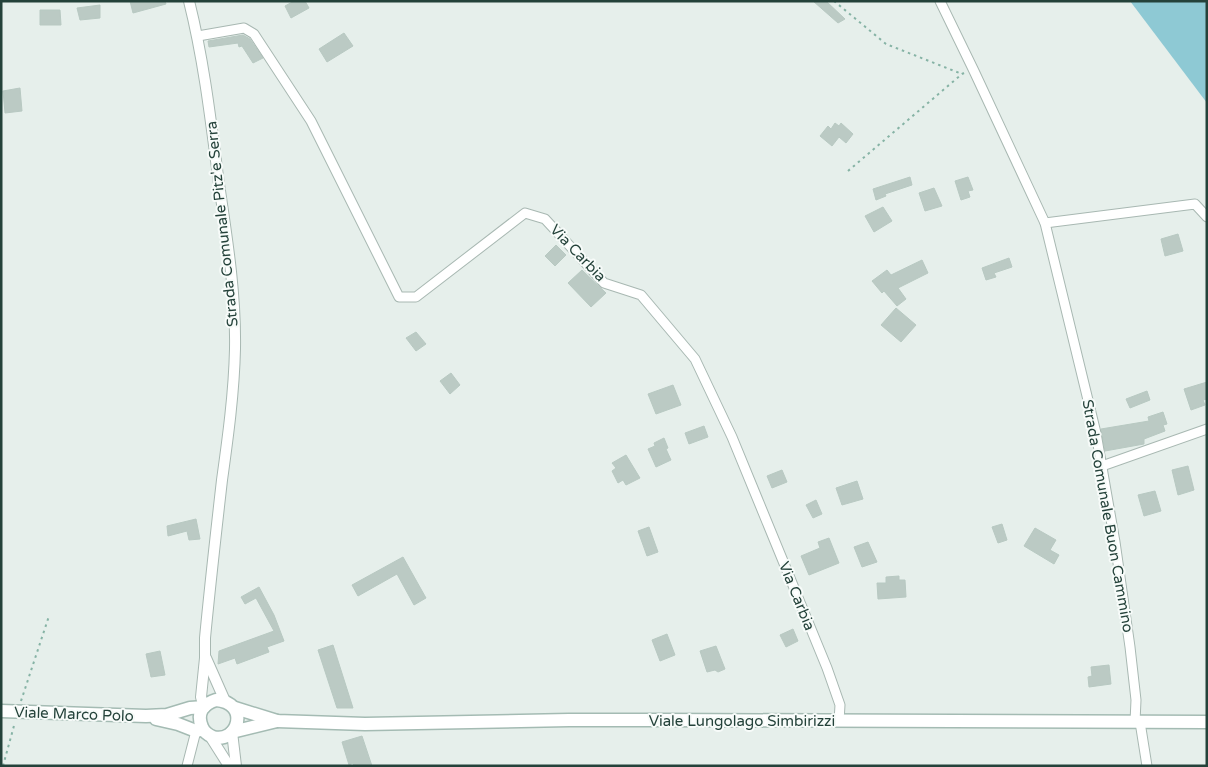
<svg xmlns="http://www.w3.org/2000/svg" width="1208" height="767" viewBox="0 0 1208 767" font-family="'Varela Round',sans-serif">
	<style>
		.water { fill: #8ec9d4 }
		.building { fill: #bbcac4; stroke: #b8c9c2 }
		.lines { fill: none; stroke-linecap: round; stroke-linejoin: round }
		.minor-casing { stroke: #a8b8b2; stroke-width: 11 }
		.tertiary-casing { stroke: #a8b8b2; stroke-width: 12 }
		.secondary-casing { stroke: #a4bbb3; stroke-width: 15 }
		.path { stroke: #86b3a5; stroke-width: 2; stroke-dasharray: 2.5 4; stroke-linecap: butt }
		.minor { stroke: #fff; stroke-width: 9 }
		.tertiary { stroke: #fff; stroke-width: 10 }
		.secondary { stroke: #fff; stroke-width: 12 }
		.labels { text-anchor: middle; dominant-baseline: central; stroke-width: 4; stroke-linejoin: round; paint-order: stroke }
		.street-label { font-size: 15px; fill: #24423a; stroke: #f7fbf9 }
	</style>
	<rect width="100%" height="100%" fill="#e6efeb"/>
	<!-- water -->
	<polygon class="water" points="1130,1 1207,1 1207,103"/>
	<!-- building -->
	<g class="building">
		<polygon points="130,1 165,1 166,4 133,13"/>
		<polygon points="294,1 305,1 309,8 291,18 285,6"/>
		<polygon points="813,1 826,1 845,19 838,23"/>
		<polygon points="100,5 100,18 80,20 77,8"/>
		<polygon points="40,10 60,10 61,25 40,25"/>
		<polygon points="344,33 353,46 327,62 319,49"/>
		<polygon points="243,35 250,39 263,58 253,63 242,46 239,47 238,43 209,47 208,41"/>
		<polygon points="20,88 22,111 5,113 3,91"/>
		<polygon points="835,123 839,126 841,123 853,134 846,143 839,137 832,146 820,136 828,126 831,129"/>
		<polygon points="910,177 912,185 885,194 886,196 876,200 873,189"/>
		<polygon points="968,177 973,190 968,191 970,197 961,200 955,181"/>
		<polygon points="934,188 942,206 925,211 919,193"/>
		<polygon points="883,207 892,221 874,232 865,216"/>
		<polygon points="1178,234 1183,251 1165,256 1161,239"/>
		<polygon points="556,245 566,255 555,266 545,256"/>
		<polygon points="1009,258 1012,267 994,273 996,277 986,280 982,268"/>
		<polygon points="922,260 928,273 898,288 906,299 897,306 884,291 882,293 872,281 887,270 891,275"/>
		<polygon points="582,270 606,293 591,307 568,283"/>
		<polygon points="896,308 916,325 901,342 881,325"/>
		<polygon points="416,332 426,344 416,351 406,338"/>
		<polygon points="451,373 460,385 450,394 440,381"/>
		<polygon points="1207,382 1207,399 1203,400 1205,405 1191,410 1184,389"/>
		<polygon points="673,385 681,405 656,414 648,394"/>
		<polygon points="1147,391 1150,400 1130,408 1126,399"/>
		<polygon points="1163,412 1167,424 1163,425 1165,431 1144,439 1144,444 1105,451 1101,429 1149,421 1148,417"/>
		<polygon points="704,426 708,437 689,444 685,433"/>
		<polygon points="664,438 668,448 666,449 671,460 656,467 648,449 655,446 654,443"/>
		<polygon points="626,455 640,478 626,485 623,480 618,483 612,471 616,468 612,463"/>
		<polygon points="1188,466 1194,490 1178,495 1172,470"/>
		<polygon points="782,470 787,482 772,488 767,476"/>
		<polygon points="857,481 863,499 842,505 836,488"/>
		<polygon points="1155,491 1161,511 1144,516 1138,495"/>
		<polygon points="816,500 822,514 813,518 806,505"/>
		<polygon points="196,519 200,539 189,540 187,531 168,536 167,526"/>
		<polygon points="1002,524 1007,540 998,543 992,527"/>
		<polygon points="649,527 658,552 647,556 638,531"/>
		<polygon points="1035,528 1056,540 1050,550 1059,555 1054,564 1024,546"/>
		<polygon points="829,538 839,563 809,575 801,556 820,548 818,542"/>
		<polygon points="868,542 877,562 862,567 854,547"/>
		<polygon points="403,557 426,598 414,605 397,574 358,596 352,585"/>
		<polygon points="899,576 899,580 905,580 906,597 878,599 877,583 886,583 886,577"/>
		<polygon points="259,587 274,615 284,641 267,647 269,652 237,664 235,658 218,664 219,651 274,631 256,598 245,604 241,597"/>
		<polygon points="793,629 798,641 786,647 780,635"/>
		<polygon points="667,634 675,655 660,661 652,640"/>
		<polygon points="333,645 353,708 337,708 318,650"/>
		<polygon points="716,646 725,669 718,672 715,670 707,672 700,651"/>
		<polygon points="160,651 165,675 151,677 146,654"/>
		<polygon points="1109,665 1111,684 1089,687 1088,677 1092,676 1091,667"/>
		<polygon points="362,736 372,766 354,766 353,763 349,765 342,742"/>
	</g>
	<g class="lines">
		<defs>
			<g id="minor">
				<polyline points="940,1 974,71 1045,223 1096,433 1115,542 1130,647 1136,700 1135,722"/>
				<polyline points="198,36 244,28 254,34 311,121 399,297 416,297 525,213 545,219 604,283 641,295 695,359 732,437 827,668 840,705 839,721"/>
				<polyline points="1045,223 1195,204 1207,217"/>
				<polyline points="1102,466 1207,429"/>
				<polyline points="1140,722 1147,766"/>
				<polyline points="187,766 196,731 199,732"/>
			</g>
			<g id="tertiary">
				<path d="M 189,1 C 204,61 211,122 219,184 C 227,238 236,294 235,349 C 234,393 228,437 222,480 C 216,533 210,585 205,638 L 205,658 L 201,697 L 204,707"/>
				<polyline points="206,658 225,701"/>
				<polyline points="232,732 236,766"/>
				<polyline points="210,736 229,766"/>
			</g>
			<g id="secondary">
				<path d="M 216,700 C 251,703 238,744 213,737 C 208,735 204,732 202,727 C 196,713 203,704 216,700 Z"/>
				<polyline points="235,708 277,721 365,724 569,720 661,720 1207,722"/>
				<polyline points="1,711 146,716 167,715 190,708 204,707"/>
				<polyline points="156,719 178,724 196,731"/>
				<polyline points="232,732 277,721"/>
			</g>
		</defs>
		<!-- minor casing -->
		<use href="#minor" class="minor-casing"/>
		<!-- tertiary casing -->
		<use href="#tertiary" class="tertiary-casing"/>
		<!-- secondary casing -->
		<use href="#secondary" class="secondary-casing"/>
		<!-- path -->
		<g class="path">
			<polyline points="834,1 886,44 962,74"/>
			<polyline points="848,171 962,74 964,73"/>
			<polyline points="21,701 49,616"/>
			<polyline points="3,766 15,722"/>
		</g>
		<!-- minor -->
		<use href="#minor" class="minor"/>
		<!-- tertiary -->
		<use href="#tertiary" class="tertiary"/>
		<!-- secondary -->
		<use href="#secondary" class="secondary"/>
	</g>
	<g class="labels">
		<!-- street labels -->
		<g class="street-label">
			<text transform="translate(222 224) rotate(-96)">Strada Comunale Pitz'e Serra</text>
			<text transform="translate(578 253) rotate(46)">Via Carbia</text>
			<text transform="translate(1108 516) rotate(80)">Strada Comunale Buon Cammino</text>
			<text transform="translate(797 596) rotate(68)">Via Carbia</text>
			<text transform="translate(74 714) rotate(2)">Viale Marco Polo</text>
			<text x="742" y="721">Viale Lungolago Simbirizzi</text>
		</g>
	</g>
	<!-- border -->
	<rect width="1208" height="767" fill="none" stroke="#24423a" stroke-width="5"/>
</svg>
